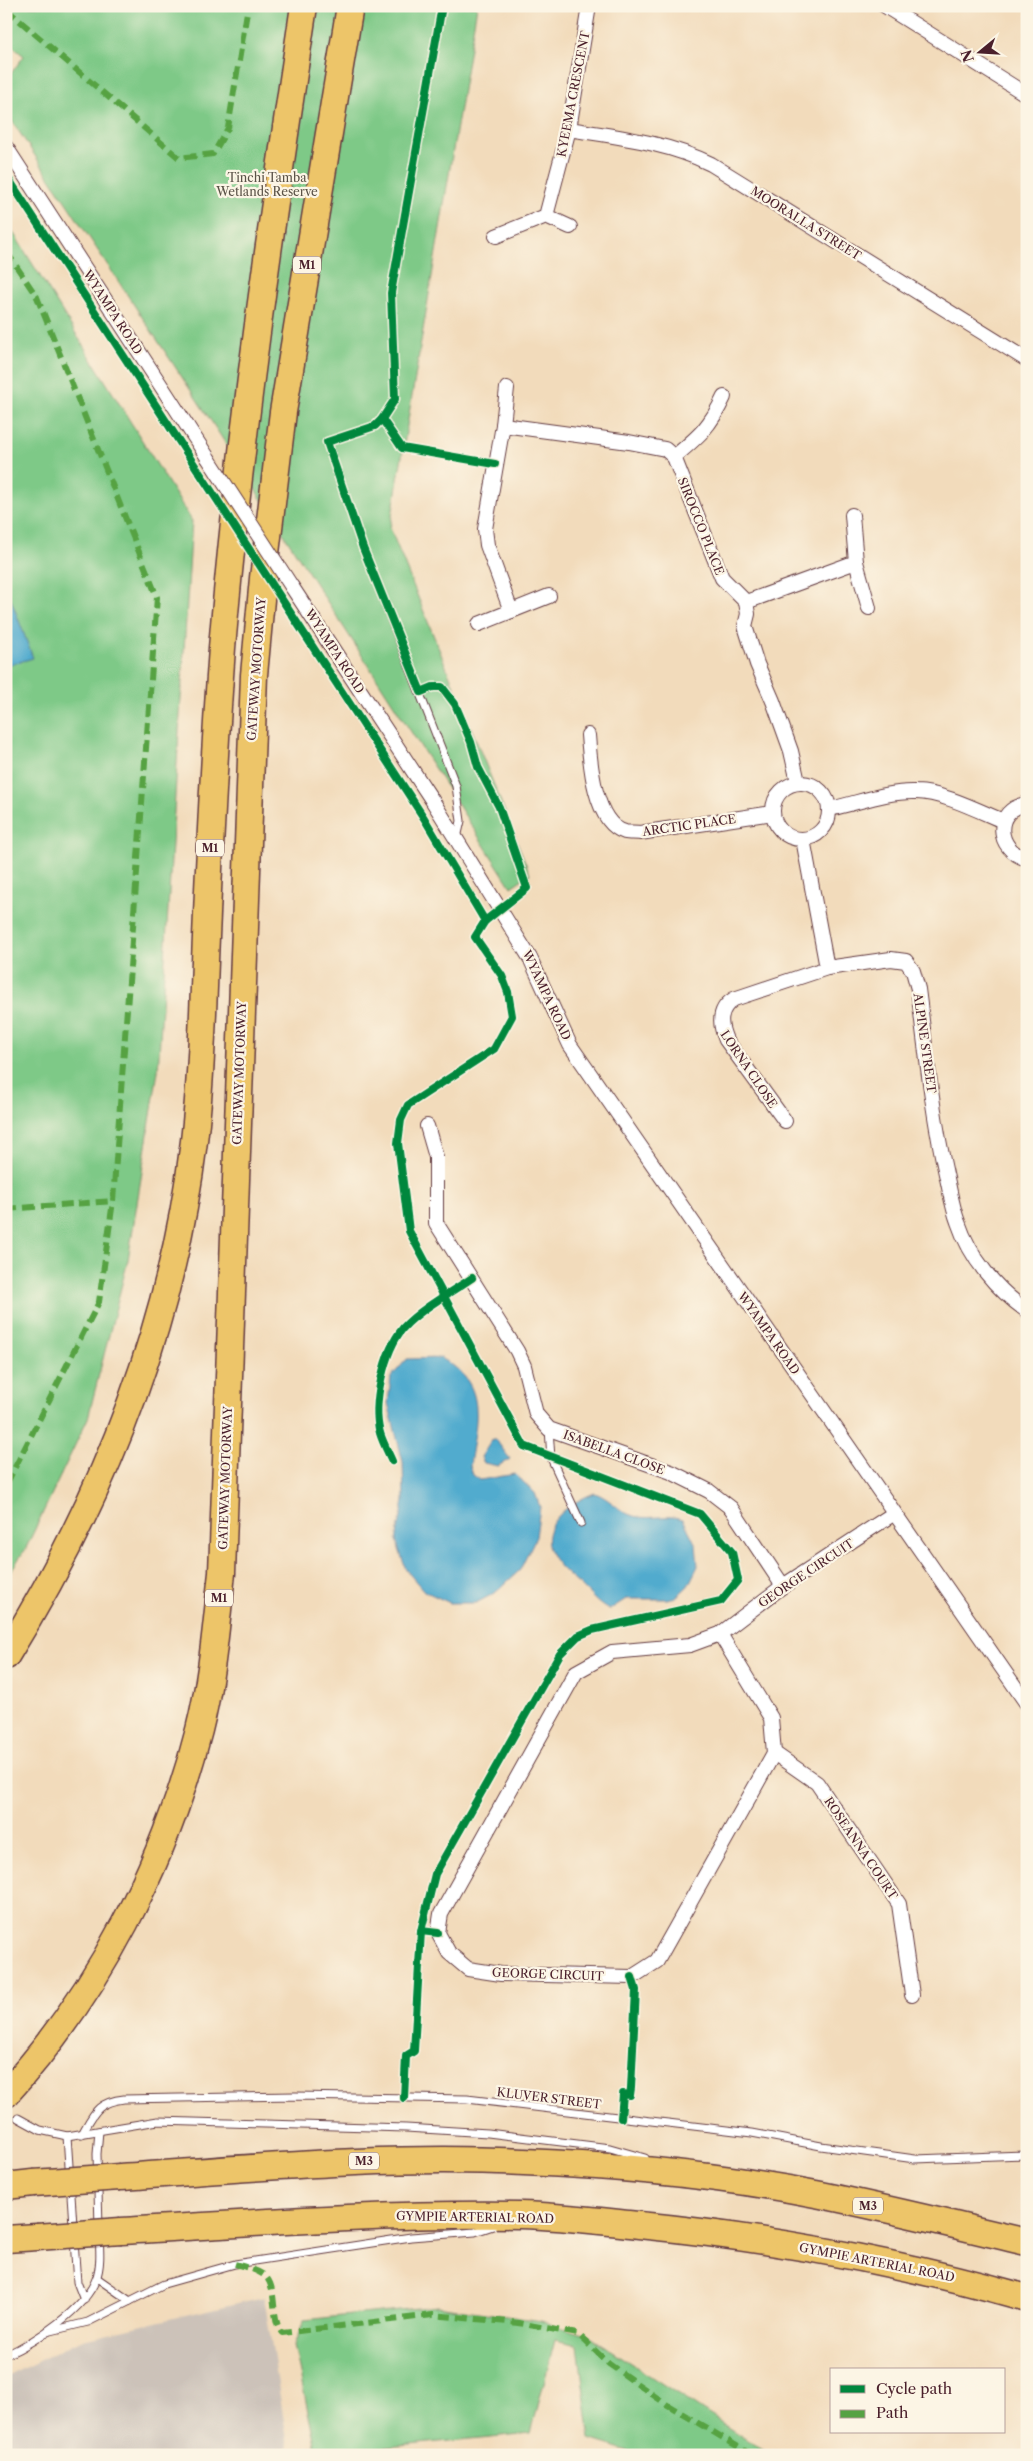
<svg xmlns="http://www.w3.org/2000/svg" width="1033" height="2461" viewBox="0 0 1033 2461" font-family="'Libre Caslon Text',serif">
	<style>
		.industrial { fill: #ccc2b9 }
		.green { fill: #7ec987; stroke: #647459 }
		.water { fill: #51abce; stroke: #4e657c }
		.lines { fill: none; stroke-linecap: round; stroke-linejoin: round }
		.service-casing { stroke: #633b41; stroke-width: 9 }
		.minor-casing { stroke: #633b41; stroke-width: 16 }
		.motorway-casing { stroke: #633b41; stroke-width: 29 }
		.service { stroke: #fff; stroke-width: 7 }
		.minor { stroke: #fff; stroke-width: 14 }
		.motorway { stroke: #edc569; stroke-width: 26 }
		.minor-bridge-casing { stroke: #633b41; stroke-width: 16; stroke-linecap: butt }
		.motorway-bridge-casing { stroke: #633b41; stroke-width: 29; stroke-linecap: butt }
		.minor-bridge { stroke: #fff; stroke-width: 14 }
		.motorway-bridge { stroke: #edc569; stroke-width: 26 }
		.quiet { stroke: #56a243; stroke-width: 6; stroke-dasharray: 12 6; stroke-linecap: butt }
		.cycleway-casing { stroke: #fcf5e5; stroke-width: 11 }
		.cycleway { stroke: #00873e; stroke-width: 8 }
		.labels { text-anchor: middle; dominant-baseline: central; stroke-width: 4.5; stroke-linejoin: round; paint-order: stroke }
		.shield { fill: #fcf5e5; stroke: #7f5f63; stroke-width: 1 }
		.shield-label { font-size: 11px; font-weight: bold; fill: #4a1f2b }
		.street-label { font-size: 12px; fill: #4a1f2b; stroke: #fcf5e5 }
		.park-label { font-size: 12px; fill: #5a5247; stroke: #fcf5e5 }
	</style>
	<rect width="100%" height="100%" fill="#fcf5e5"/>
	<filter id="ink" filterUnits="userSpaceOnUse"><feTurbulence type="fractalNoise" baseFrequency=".02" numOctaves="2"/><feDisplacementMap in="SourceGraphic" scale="10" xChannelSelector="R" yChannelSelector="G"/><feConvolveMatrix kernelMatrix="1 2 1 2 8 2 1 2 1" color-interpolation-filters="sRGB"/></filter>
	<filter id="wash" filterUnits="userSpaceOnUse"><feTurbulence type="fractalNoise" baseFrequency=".0096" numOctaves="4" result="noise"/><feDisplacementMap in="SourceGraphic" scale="20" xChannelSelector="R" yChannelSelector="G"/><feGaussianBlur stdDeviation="1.12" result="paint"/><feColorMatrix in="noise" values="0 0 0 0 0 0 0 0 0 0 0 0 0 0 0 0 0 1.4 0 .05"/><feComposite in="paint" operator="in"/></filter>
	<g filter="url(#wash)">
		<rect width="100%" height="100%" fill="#f2dbbb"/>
		<!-- industrial -->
		<polygon class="industrial" points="264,2297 288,2446 282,2455 6,2455 6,2377 83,2339"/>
		<!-- green -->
		<g class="green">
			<polygon points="6,6 477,6 390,528 530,874 511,887 211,421 6,112 6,80 24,56 6,41"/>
			<polygon points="6,221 192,521 158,1071 128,1260 88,1418 26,1548 6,1578"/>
			<polygon points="437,2306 541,2321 589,2336 771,2455 641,2455 590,2439 578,2345 555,2340 531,2433 317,2454 294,2345 304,2320"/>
		</g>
		<!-- water -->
		<g class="water">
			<polygon points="6,586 33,658 6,666"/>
			<path d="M 441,1358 C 489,1384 476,1421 470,1466 L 473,1475 L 480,1480 L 515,1474 L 535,1493 L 540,1507 L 536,1537 L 520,1570 L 495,1593 L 476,1603 L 450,1603 L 424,1591 L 406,1570 L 396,1540 L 404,1501 L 403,1462 L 388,1403 L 391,1377 L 407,1359 Z"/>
			<polygon points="492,1440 496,1440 510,1459 498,1466 484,1463 481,1457"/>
			<path d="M 595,1493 C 609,1498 616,1508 628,1514 C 644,1522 665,1513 683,1519 L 696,1545 L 698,1566 L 688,1586 L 676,1597 L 667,1599 L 626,1599 L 609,1610 C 597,1604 590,1594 580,1585 C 569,1576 557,1566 551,1554 C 536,1525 572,1501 595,1493 Z"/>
		</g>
	</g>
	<g filter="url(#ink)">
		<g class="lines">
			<defs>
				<g id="service">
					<polyline points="327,442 363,548 456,786 461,821 457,838"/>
					<polyline points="549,1429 551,1458 581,1523"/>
					<polyline points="18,2118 40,2130 67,2136 158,2121 406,2128 488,2133 610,2148 645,2158"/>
					<polyline points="99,2131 97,2154 99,2227"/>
					<path d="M 82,2134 C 94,2113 97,2102 124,2099 L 295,2096 L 467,2099 L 752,2133 L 821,2146 L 915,2159 L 1027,2155"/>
					<polyline points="67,2136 76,2269 77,2282 84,2300"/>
					<polyline points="97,2278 130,2301"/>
					<polyline points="47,2332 88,2322 164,2284 235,2264 411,2237 475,2232 493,2226"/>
					<path d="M 6,2355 C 35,2342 85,2309 96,2279 C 101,2267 100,2251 99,2237"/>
				</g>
				<g id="minor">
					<polyline points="885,6 1027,95"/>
					<path d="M 569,129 C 617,137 667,142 711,164 L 1027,360"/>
					<polyline points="6,147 208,458"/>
					<polyline points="546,216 570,227"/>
					<polyline points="496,236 546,216 569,129 589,6"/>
					<polyline points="503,425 507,388"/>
					<path d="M 674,457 C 699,436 710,427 724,397"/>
					<polyline points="856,562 869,608"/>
					<polyline points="292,587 432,800 530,958 570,1045 1027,1704"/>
					<polyline points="746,602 856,562 852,515"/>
					<polyline points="511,611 487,545 485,529 503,425 629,442 665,449 674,457 722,578 746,602 748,614 745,626 757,664 773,701 791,751 798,782"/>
					<polyline points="479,624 549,596"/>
					<path d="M 588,735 C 590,762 594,823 625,832 C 629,833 636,832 640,833 L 773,813"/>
					<circle cx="801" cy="811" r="28"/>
					<path d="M 1027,804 C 993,809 995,850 1027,859"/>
					<path d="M 830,809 C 858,803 887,791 916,792 C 942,792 979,811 1003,821"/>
					<path d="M 803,839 L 827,968 L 891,959 L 906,961 L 913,971 L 918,989 C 926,1050 932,1113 946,1174 C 950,1190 952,1207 958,1222 C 970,1258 996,1289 1027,1311"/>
					<path d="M 785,1121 L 726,1040 C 719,1024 718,1009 734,999 L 827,968"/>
					<polyline points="427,1126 436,1157 436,1223 517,1351 524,1366 536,1414 549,1429 671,1472 709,1491 731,1508 783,1586"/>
					<polyline points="720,1634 690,1645 612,1652 576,1672 441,1914 438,1933 449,1953 468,1969 501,1974 632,1977 657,1961 774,1753 771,1718 720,1634 783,1586 893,1514"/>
					<polyline points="774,1753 817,1783 899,1904 912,1995"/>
				</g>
				<g id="motorway">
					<path d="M 6,1656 C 104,1498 172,1326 194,1141 C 202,1073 203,1005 206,937 C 210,840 215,744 222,648 C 240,433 272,220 304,6"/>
					<path d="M 6,2094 C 99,1992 165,1863 199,1730 C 212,1679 216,1626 222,1573 L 254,675 L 263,578 L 283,412 L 350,6"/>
					<path d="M 120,2177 C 255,2168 389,2155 524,2162 C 621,2166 725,2176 821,2195 C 890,2209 958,2226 1027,2242"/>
					<polyline points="6,2186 33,2183"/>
					<path d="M 121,2231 C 253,2223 387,2213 520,2215 C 559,2216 600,2221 639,2225 C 770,2238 900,2262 1027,2298"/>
					<polyline points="6,2239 37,2237"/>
				</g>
			</defs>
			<!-- service casing -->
			<use href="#service" class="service-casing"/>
			<!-- minor casing -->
			<use href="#minor" class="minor-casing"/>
			<!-- motorway casing -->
			<use href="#motorway" class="motorway-casing"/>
			<!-- service -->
			<use href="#service" class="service"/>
			<!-- minor -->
			<use href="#minor" class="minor"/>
			<!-- motorway -->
			<use href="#motorway" class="motorway"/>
			<defs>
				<polyline id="minor-bridge" points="208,458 292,587"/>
				<g id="motorway-bridge">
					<polyline points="33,2183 120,2177"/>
					<polyline points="37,2237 121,2231"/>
				</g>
			</defs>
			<!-- minor-bridge casing -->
			<use href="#minor-bridge" class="minor-bridge-casing"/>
			<!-- motorway-bridge casing -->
			<use href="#motorway-bridge" class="motorway-bridge-casing"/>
			<!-- minor-bridge -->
			<use href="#minor-bridge" class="minor-bridge"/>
			<!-- motorway-bridge -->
			<use href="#motorway-bridge" class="motorway-bridge"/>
			<!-- quiet -->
			<g class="quiet">
				<polyline points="6,9 179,158 213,154 228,128 248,6"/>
				<polyline points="6,251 37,297 157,597 113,1201 99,1302 6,1485"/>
				<polyline points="6,1209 113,1201"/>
				<path d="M 235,2264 C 245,2267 258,2270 265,2276 C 278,2287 270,2318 282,2333 L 433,2315 L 519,2323 L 578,2334 L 609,2364 L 666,2404 L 752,2455"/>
			</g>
			<defs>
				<g id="cycleway">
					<polyline points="6,175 424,818 485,921"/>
					<polyline points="382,419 402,448 495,464"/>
					<path d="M 392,1461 C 388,1452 383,1443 380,1433 C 372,1404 384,1351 403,1328 C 418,1311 452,1291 472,1278"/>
					<polyline points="421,1931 435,1874 560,1654 578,1636 592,1630 721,1601 738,1580 732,1552 700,1514 524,1446 409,1231 398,1143 401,1120 408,1105 494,1049 512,1016 508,992 502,976 475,937 485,921 527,888 499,807 478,767 471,742 455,704 442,687 433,687 421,692 363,548 327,442 375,426 382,419 395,399 391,293 442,6"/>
					<polyline points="404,2098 406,2056 414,2051 421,1931 438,1933"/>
					<polyline points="621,2118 623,2094 630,2095 631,2088 636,1990 632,1977"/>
				</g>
			</defs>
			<!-- cycleway casing -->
			<use href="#cycleway" class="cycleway-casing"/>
			<!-- cycleway -->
			<use href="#cycleway" class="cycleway"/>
		</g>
	</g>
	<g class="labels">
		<!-- shield labels -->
		<g class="shield">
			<rect x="293" y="256.5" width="28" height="17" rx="4"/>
			<rect x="196" y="839.5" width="28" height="17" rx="4"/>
			<rect x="205" y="1589.5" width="28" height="17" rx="4"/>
			<rect x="349" y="2152.5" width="30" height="17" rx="4"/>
			<rect x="853" y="2197.5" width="30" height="17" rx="4"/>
		</g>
		<g class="shield-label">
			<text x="307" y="265">M1</text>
			<text x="210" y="848">M1</text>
			<text x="219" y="1598">M1</text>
			<text x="364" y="2161">M3</text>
			<text x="868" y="2206">M3</text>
		</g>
		<!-- street labels -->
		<g class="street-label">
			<text transform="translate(573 94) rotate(-79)">KYEEMA CRESCENT</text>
			<text transform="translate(806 223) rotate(32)">MOORALLA STREET</text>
			<text transform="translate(113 312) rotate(57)">WYAMPA ROAD</text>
			<text transform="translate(701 526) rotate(68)">SIROCCO PLACE</text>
			<text transform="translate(335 651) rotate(57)">WYAMPA ROAD</text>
			<text transform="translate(256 669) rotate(-86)">GATEWAY MOTORWAY</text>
			<text transform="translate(689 825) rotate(-8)">ARCTIC PLACE</text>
			<text transform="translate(547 995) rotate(65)">WYAMPA ROAD</text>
			<text transform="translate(925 1043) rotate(82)">ALPINE STREET</text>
			<text transform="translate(749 1069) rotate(56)">LORNA CLOSE</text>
			<text transform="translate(239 1073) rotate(-88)">GATEWAY MOTORWAY</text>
			<text transform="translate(769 1333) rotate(55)">WYAMPA ROAD</text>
			<text transform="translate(614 1452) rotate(20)">ISABELLA CLOSE</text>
			<text transform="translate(225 1478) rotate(-88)">GATEWAY MOTORWAY</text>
			<text transform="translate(806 1573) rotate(-34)">GEORGE CIRCUIT</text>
			<text transform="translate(861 1848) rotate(56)">ROSEANNA COURT</text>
			<text transform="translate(548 1974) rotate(2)">GEORGE CIRCUIT</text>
			<text transform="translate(549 2098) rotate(7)">KLUVER STREET</text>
			<text transform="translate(475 2217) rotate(1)">GYMPIE ARTERIAL ROAD</text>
			<text transform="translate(877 2262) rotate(11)">GYMPIE ARTERIAL ROAD</text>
		</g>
		<!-- park labels -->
		<g class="park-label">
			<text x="267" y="177">Tinchi Tamba<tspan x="267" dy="14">Wetlands Reserve</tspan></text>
		</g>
	</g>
	<!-- margin -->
	<rect width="1033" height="2461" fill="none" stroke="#fcf5e5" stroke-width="25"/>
	<!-- legend -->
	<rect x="830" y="2368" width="175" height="65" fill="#fcf5e5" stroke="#b59f9b"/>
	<rect x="840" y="2385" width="25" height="8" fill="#00873e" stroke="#b59f9b"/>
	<text x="876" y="2394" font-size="15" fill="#4a1f2b">Cycle path</text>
	<rect x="840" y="2410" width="25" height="8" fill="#56a243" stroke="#b59f9b"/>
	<text x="876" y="2418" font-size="15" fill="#4a1f2b">Path</text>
	<!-- north arrow -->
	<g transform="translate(980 52) rotate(252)" stroke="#fcf5e5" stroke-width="4" paint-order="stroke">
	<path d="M0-4L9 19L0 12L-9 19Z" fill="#4a1f2b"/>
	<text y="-8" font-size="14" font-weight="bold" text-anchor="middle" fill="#4a1f2b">N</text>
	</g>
</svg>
